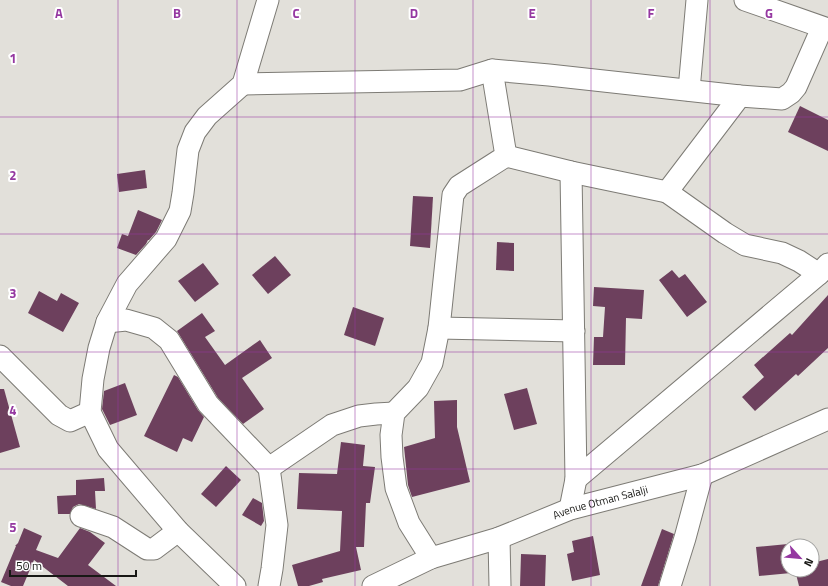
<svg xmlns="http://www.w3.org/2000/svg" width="828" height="586" viewBox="0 0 828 586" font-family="'Titillium Web',sans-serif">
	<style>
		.building { fill: #6d405d }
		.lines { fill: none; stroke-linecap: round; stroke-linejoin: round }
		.minor-casing { stroke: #7d7b75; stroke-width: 23 }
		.minor { stroke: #fff; stroke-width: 21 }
		.grid { fill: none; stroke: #9538a1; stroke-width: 1; stroke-opacity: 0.55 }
		.labels { text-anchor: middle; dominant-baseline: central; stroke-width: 4; stroke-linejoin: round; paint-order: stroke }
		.street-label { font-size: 11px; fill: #181815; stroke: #fff }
		.grid-label { font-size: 13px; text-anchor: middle; font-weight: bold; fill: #9538a1; stroke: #fff; stroke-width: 4; stroke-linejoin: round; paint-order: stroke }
	</style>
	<rect width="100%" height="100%" fill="#e2e0da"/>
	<!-- building -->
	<g class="building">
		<polygon points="800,106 828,120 828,151 788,132"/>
		<polygon points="145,170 147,188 119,192 117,174"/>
		<polygon points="413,196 433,197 430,248 410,246"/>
		<polygon points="138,210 162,220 156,232 149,240 148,240 146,244 136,255 117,248 122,234 128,236"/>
		<polygon points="497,242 514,243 514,271 496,270"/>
		<polygon points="275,256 291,275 268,294 252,275"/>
		<polygon points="203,263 219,284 195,302 178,281"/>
		<polygon points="672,270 679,278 685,274 707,302 687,317 659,280"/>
		<polygon points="594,287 644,290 642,319 626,318 625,365 593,365 594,337 603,337 605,307 593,306"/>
		<polygon points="39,291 57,301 61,293 79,303 63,332 28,313"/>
		<polygon points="828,295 828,348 798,376 796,374 755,411 742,397 764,377 754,365 790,333 792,335"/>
		<polygon points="353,307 384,318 375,346 344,335"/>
		<polygon points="202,313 215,331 205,337 225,365 260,340 272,358 242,378 264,409 243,424 218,398 177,331"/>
		<polygon points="174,375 178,377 198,410 204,417 192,442 183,438 177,452 144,436"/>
		<polygon points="125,383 137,415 110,425 102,409 104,391"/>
		<polygon points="527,388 537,424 514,430 504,394"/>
		<polygon points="0,389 4,389 20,447 0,453"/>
		<polygon points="457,400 457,427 470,482 412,497 408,485 404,447 435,438 434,401"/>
		<polygon points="341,442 365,445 363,466 375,467 370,503 366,503 364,547 356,547 361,570 322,579 323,582 309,586 298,586 292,565 340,551 342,511 297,509 299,473 337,474"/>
		<polygon points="226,466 241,480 216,507 201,494"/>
		<polygon points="104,478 105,491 95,491 96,509 79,504 73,507 70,514 58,514 57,496 76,495 76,480"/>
		<polygon points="253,498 262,503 264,521 261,526 242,515"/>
		<polygon points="24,528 42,536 36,550 58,558 80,528 90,532 105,543 88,565 116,586 68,586 34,560 23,586 11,586 1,582 16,546 15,546 18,543"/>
		<polygon points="662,529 674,534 658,586 641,586"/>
		<polygon points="593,536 600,575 572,581 567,554 574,552 572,541"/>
		<polygon points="788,544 788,570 791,570 791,573 759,576 756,547"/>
		<polygon points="521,554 546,555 545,586 520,586"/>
		<polygon points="828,559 828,586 799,586 795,570 812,570 812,563"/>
	</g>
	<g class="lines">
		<defs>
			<g id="minor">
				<polyline points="745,0 828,29"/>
				<polyline points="243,84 460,80 492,70 549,75 740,96 782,99 791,93 796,87 822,28"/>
				<polyline points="689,90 697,0"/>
				<polyline points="740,96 667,192 725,233 745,245 782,253 799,261 819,274"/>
				<polyline points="506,156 571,172 667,192"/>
				<polyline points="107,322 126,320 154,328 169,340 208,404 269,468 277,525 272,569 269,586"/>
				<polyline points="439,328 574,331"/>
				<polyline points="0,356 59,415 70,421 90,412"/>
				<polyline points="269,468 332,425 359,416 376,414 394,413"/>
				<polyline points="576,479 819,274 828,264"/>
				<polyline points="570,509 576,479 571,172"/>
				<polyline points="81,516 113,527 147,549 154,549 178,531"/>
				<polyline points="499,538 500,586"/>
				<polyline points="431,558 409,523 396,488 392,457 391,435 394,413 418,388 432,363 439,328 453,195 459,186 506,156 492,70"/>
				<polyline points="235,586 178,531 108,449 90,412 93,379 99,348 107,322 127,284 166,239 180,211 183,193 188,150 195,132 207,116 243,84 268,0"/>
				<path id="s1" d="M 373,586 L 431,558 L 499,538 L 570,509 L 702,475 L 828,419"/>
				<polyline points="670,586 685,538 702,475"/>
			</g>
		</defs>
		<!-- minor casing -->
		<use href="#minor" class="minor-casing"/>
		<!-- minor -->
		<use href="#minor" class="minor"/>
	</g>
	<!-- grid -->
	<path class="grid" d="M 118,0 L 118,586M 237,0 L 237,586M 355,0 L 355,586M 473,0 L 473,586M 591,0 L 591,586M 710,0 L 710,586M 0,117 L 828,117M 0,234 L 828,234M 0,352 L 828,352M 0,469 L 828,469"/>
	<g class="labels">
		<!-- street labels -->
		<g class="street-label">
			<text stroke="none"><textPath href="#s1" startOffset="243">Avenue Otman Salalji</textPath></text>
		</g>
	</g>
	<g class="grid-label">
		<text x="59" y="18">A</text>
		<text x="177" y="18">B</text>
		<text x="296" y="18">C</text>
		<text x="414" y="18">D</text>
		<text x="532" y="18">E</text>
		<text x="651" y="18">F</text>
		<text x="769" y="18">G</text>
		<text x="13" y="63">1</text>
		<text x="13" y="180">2</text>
		<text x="13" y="298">3</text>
		<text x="13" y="415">4</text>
		<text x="13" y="532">5</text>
	</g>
	<!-- north arrow -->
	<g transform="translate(800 558) rotate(117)"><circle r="19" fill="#ffffff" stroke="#a3a3a1"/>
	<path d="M0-3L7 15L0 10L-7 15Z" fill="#9538a1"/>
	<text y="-6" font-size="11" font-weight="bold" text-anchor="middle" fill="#181815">N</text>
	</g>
	<!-- scale -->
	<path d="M10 570v6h126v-6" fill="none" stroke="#181815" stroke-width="2"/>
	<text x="16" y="570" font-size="12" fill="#181815" stroke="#ffffff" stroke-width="3" paint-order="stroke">50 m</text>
</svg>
